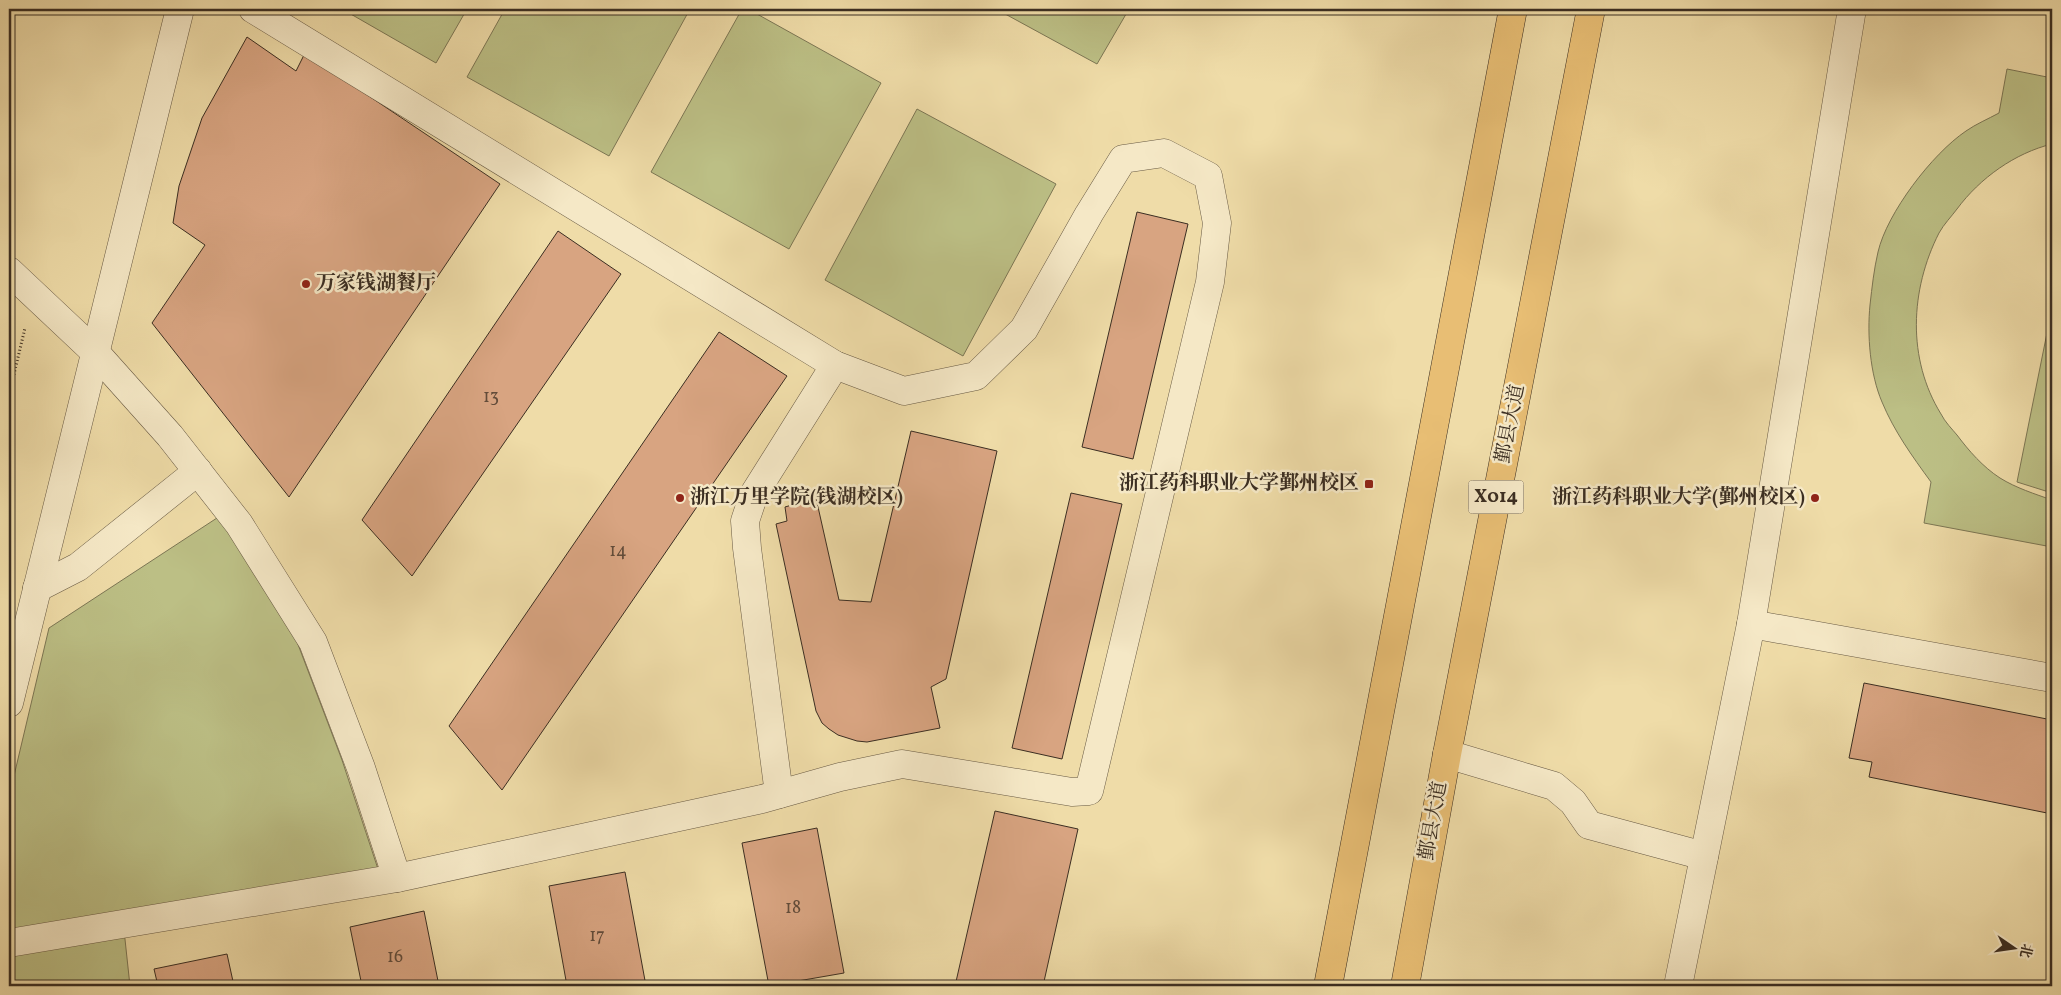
<svg xmlns="http://www.w3.org/2000/svg" width="2061" height="995" viewBox="0 0 2061 995" font-family="Vollkorn,'Noto Serif SC',serif">
	<style>
		.green { fill: #bcbf85; stroke: #7c7654 }
		.building { fill: #d8a481; stroke: #3b2e22 }
		.lines { fill: none; stroke-linecap: round; stroke-linejoin: round }
		.minor-casing { stroke: #685a44; stroke-width: 29 }
		.major-casing { stroke: #3b2e22; stroke-width: 29 }
		.path { stroke: #3b2e22; stroke-width: 3; stroke-dasharray: 1 2.5; stroke-linecap: butt }
		.minor { stroke: #f5e8c6; stroke-width: 28 }
		.major { stroke: #e8be74; stroke-width: 28 }
		.poi-dot { fill: #8f2418; stroke: #f5e8c6; stroke-width: 2 }
		.labels { text-anchor: middle; dominant-baseline: central; stroke-width: 5; stroke-linejoin: round; paint-order: stroke }
		.number-label { font-size: 18px; fill: #624c3a }
		.shield { fill: #f5e8c6; stroke: #736653; stroke-width: 1 }
		.shield-label { font-size: 19px; font-weight: bold; fill: #3b2e22 }
		.poi-label { font-size: 20px; font-weight: bold; fill: #3b2e22; stroke: #f5e8c6; text-anchor: start }
		.street-label { font-size: 20px; fill: #3b2e22; stroke: #f5e8c6 }
	</style>
	<rect width="100%" height="100%" fill="#efdca8"/>
	<filter id="stains"><feTurbulence type="fractalNoise" baseFrequency=".004" numOctaves="4"/><feColorMatrix values="0 0 0 0 .2 0 0 0 0 .09 0 0 0 0 .02 0 0 0 .5 -.17"/></filter>
	<radialGradient id="worn" r=".72"><stop offset=".6" stop-color="#630" stop-opacity="0"/><stop offset="1" stop-color="#630" stop-opacity=".3"/></radialGradient>
	<!-- green -->
	<g class="green">
		<polygon points="342,9 467,9 436,63"/>
		<polygon points="505,9 690,9 609,156 467,77"/>
		<polygon points="742,9 748,9 881,83 789,249 651,172"/>
		<polygon points="996,9 1129,9 1097,64"/>
		<path d="M 2007,69 L 2052,78 L 2052,144 C 2015,153 1980,178 1957,209 C 1951,217 1944,224 1939,233 C 1910,290 1907,359 1941,414 C 1945,422 1952,429 1957,435 C 1969,451 1983,467 2000,478 C 2016,488 2035,494 2052,500 L 2052,547 L 1924,523 L 1931,482 C 1912,456 1894,431 1882,402 C 1870,374 1867,335 1870,305 C 1872,287 1874,269 1878,252 C 1887,213 1932,154 1966,131 C 1976,124 1988,119 1999,113 Z"/>
		<polygon points="917,109 1056,184 963,356 825,280"/>
		<polygon points="2052,308 2052,493 2017,482"/>
		<polygon points="220,516 294,634 342,760 378,869 9,932 9,797 49,628"/>
		<polygon points="124,930 130,986 9,986 9,949"/>
	</g>
	<!-- building -->
	<g class="building">
		<polygon points="247,37 296,71 305,53 500,184 289,497 152,323 205,245 173,223 179,186 202,118"/>
		<polygon points="1137,212 1188,224 1133,459 1082,447"/>
		<polygon points="558,231 621,274 412,576 362,520"/>
		<polygon points="719,332 787,376 502,790 449,726"/>
		<polygon points="911,431 997,451 946,679 931,687 940,728 867,742 857,741 838,735 829,729 822,723 816,711 776,524 787,521 785,507 816,498 839,600 871,602"/>
		<polygon points="1071,493 1122,504 1062,759 1012,748"/>
		<polygon points="1864,683 2052,720 2052,814 1869,777 1872,762 1849,758"/>
		<polygon points="995,811 1078,829 1043,986 955,986"/>
		<polygon points="817,828 844,973 769,986 742,843"/>
		<polygon points="625,872 646,986 567,986 549,886"/>
		<polygon points="424,911 439,986 362,986 350,927"/>
		<polygon points="227,954 234,986 158,986 154,969"/>
	</g>
	<g class="lines">
		<defs>
			<g id="minor">
				<polyline points="9,271 95,352 170,436 239,524 313,642 361,768 397,878"/>
				<polyline points="37,588 78,567 198,471"/>
				<polyline points="1751,624 2052,678"/>
				<polyline points="9,703 180,9"/>
				<polyline points="1447,754 1554,786 1573,802 1589,825 1704,856"/>
				<polyline points="779,794 747,548 745,521 754,494 835,365"/>
				<polyline points="9,943 397,878 762,799 840,777 902,764 1072,792 1089,791 1210,282 1217,223 1208,176 1164,153 1123,159 1089,214 1024,329 976,376 904,391 835,365 253,9"/>
				<polyline points="1678,986 1751,624 1852,9"/>
			</g>
			<g id="major">
				<polyline points="1328,986 1513,9"/>
				<polyline points="1405,986 1447,754 1591,9"/>
			</g>
		</defs>
		<!-- minor casing -->
		<use href="#minor" class="minor-casing"/>
		<!-- major casing -->
		<use href="#major" class="major-casing"/>
		<!-- path -->
		<polyline class="path" points="9,395 25,328"/>
		<!-- minor -->
		<use href="#minor" class="minor"/>
		<!-- major -->
		<use href="#major" class="major"/>
	</g>
	<!-- markers -->
	<g class="poi-dot">
		<circle cx="306" cy="284" r="5"/>
		<rect x="1364" y="479" width="10" height="10" rx="2.5"/>
		<circle cx="680" cy="498" r="5"/>
		<circle cx="1815" cy="498" r="5"/>
	</g>
	<g class="labels">
		<!-- number labels -->
		<g class="number-label">
			<text x="491" y="397">13</text>
			<text x="618" y="551">14</text>
			<text x="793" y="908">18</text>
			<text x="597" y="936">17</text>
			<text x="395" y="957">16</text>
		</g>
		<!-- shield labels -->
		<rect class="shield" x="1468.5" y="480.5" width="55" height="33" rx="4"/>
		<g class="shield-label">
			<text x="1496" y="497">X014</text>
		</g>
		<!-- poi labels -->
		<g class="poi-label">
			<text x="316" y="284">万家钱湖餐厅</text>
			<text x="1359" y="484" text-anchor="end">浙江药科职业大学鄞州校区</text>
			<text x="690" y="498">浙江万里学院(钱湖校区)</text>
			<text x="1805" y="498" text-anchor="end">浙江药科职业大学(鄞州校区)</text>
		</g>
		<!-- street labels -->
		<g class="street-label">
			<text transform="translate(1511 424) rotate(-79)">鄞县大道</text>
			<text transform="translate(1434 821) rotate(-80)">鄞县大道</text>
		</g>
	</g>
	<!-- margin -->
	<rect width="2061" height="995" fill="none" stroke="#efdca8" stroke-width="30"/>
	<rect x="10" y="10" width="2041" height="975" fill="none" stroke="#3b2e22" stroke-width="2.5"/>
	<rect x="15" y="15" width="2031" height="965" fill="none" stroke="#3b2e22"/>
	<!-- north arrow -->
	<g transform="translate(2014 948) rotate(103)" stroke="#f5e8c6" stroke-width="4" paint-order="stroke">
	<path d="M0-4L9 19L0 12L-9 19Z" fill="#3b2e22"/>
	<text y="-8" font-size="14" font-weight="bold" text-anchor="middle" fill="#3b2e22">北</text>
	</g>
	<rect width="100%" height="100%" filter="url(#stains)"/>
	<rect width="100%" height="100%" fill="url(#worn)"/>
</svg>
